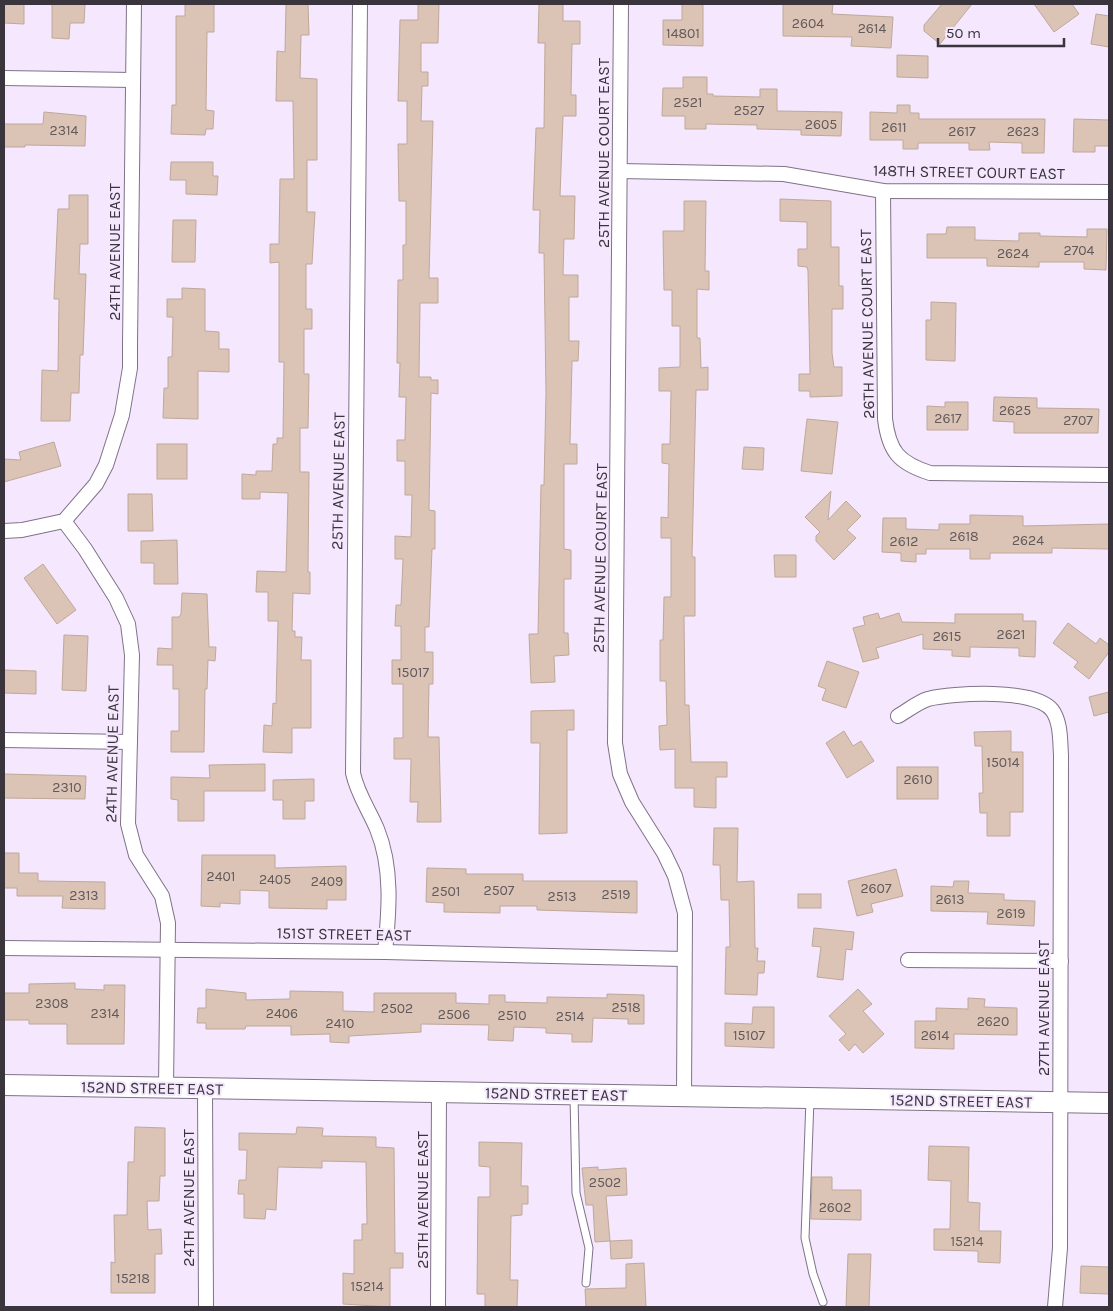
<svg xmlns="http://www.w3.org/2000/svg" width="1113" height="1311" viewBox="0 0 1113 1311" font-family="Karla,sans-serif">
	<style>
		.building { fill: #dbc4b6; stroke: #bfa89a }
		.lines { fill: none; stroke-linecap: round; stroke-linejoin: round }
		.lane-casing { stroke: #7f7387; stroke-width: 9 }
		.street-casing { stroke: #7f7387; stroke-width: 16 }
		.secondary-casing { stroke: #7f7387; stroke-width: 22 }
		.lane { stroke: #fff; stroke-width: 7 }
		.street { stroke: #fff; stroke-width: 14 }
		.secondary { stroke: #fff; stroke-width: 20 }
		.labels { text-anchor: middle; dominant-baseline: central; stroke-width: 4; stroke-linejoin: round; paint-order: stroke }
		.number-label { font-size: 14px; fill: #62595b }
		.street-label { font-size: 16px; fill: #3a353d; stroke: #f4e7fe }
	</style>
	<rect width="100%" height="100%" fill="#f4e7fe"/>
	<!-- building -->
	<g class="building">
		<polygon points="4,4 24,4 24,24 4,23"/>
		<polygon points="52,4 85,4 84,23 70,23 69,39 52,38"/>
		<polygon points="185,4 214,4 214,32 207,32 206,110 214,111 213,129 206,129 205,135 171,134 172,105 176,105 176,16 185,16"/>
		<polygon points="286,4 308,4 309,35 301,35 300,78 317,79 317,160 307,160 307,212 315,212 312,264 306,264 306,309 312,309 312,329 304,329 304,374 309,374 308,428 300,428 300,472 309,472 308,572 310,572 310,594 293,593 292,631 295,631 295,637 302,637 301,660 311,660 311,728 292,728 292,753 263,752 264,725 272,726 273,703 276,704 278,621 268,621 268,592 256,592 257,571 286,572 288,493 260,492 260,499 242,499 242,474 256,475 256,471 272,471 273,444 277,444 277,438 283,438 284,362 279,362 279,262 270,263 270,244 279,244 280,179 294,179 293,101 276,101 277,51 285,52"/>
		<polygon points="418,4 439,4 438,43 421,43 421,72 428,72 428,86 422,86 421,121 433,121 429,278 438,278 438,303 420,303 419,377 431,377 431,380 438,380 438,394 431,393 429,510 435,511 435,549 432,549 429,627 425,627 425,652 433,652 433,684 429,684 428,737 439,737 441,822 417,822 418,802 410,802 411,759 394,759 394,738 403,738 403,684 392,684 392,660 401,660 401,626 395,626 396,605 401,605 403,559 395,559 395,536 411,537 412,495 405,495 405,461 397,461 397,440 405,440 406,397 399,397 400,363 397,363 398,280 403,280 403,245 406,245 406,201 399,201 398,144 407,144 407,101 398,101 400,20 418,20"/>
		<polygon points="539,4 563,4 563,21 580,21 580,44 572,44 571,95 576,95 576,116 563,116 560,196 575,196 574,239 564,239 563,275 578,275 578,297 569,297 569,341 579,341 578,361 572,361 570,444 577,444 577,464 564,464 564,549 571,550 571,579 564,579 564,633 568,633 569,655 554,656 555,682 531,683 529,634 538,634 541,485 544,485 546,393 544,253 539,253 540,210 533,210 536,128 544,128 545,43 538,43"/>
		<polygon points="682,4 703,4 703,46 663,45 663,20 682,20"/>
		<polygon points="783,4 833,4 832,14 893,17 891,48 851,46 852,37 783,36"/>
		<polygon points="942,4 972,4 940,44 924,31 924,25"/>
		<polygon points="1034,4 1072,4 1079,14 1054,32"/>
		<polygon points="1096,14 1109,16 1109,47 1091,44"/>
		<polygon points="897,55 928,56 928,78 897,77"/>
		<polygon points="683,77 707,77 707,94 713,94 713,96 760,97 760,89 777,89 777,111 842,112 841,136 801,135 801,130 757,129 757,125 706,124 706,129 685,129 685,116 662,116 663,88 683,88"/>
		<polygon points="897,105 910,105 910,113 919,113 919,119 1045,119 1044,153 1022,153 1022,143 989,142 990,150 969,150 969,143 918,143 918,149 903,149 903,140 870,140 870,112 897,113"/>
		<polygon points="44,112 86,116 85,146 25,145 25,147 4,147 4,124 43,124"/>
		<polygon points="1074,119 1109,120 1109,146 1095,146 1095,152 1073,152"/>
		<polygon points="171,162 213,162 213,176 218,176 217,195 186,194 186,180 170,180"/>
		<polygon points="69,195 88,195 88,244 80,244 79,274 86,274 83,355 80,355 79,393 71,393 70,421 41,421 42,370 58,371 59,299 54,299 58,209 69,209"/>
		<polygon points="780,199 831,201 831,247 839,247 839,286 843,286 843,309 832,309 832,353 834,367 842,367 842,396 810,397 810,391 799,391 799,374 810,374 808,271 807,267 798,266 798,249 807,249 807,222 780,221"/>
		<polygon points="684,201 706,201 705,271 709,271 709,290 697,289 697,338 700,338 701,368 708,367 708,390 696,390 692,557 695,557 695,616 684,616 685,705 689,705 691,762 727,762 727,777 716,777 716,808 694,807 694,788 675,788 675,749 660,750 659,726 667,725 666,681 660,681 660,640 663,640 664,597 671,597 671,538 661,538 661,517 668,518 669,464 662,463 662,444 670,444 671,391 659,391 659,368 680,367 680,326 672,326 672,290 664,290 663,231 684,231"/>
		<polygon points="173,220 196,220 195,262 172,262"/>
		<polygon points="947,227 975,227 975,240 1019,241 1019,233 1040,233 1040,236 1087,237 1087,229 1107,229 1106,270 1084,269 1084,262 1039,262 1039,267 987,266 987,258 927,258 927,234 946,234"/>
		<polygon points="182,288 205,289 205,331 219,332 219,349 229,349 229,372 198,371 198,419 163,418 164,388 168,388 168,357 172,357 173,317 167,317 167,299 182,299"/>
		<polygon points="931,302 956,303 955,361 926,360 926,320 931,320"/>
		<polygon points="994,397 1037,398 1037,408 1099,409 1098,433 1014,433 1014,422 993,421"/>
		<polygon points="945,402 968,402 968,430 927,430 927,406 945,407"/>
		<polygon points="807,419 838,422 832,474 801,471"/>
		<polygon points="54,442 61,466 4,482 4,459 21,460 19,452"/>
		<rect x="157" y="444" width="30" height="35"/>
		<polygon points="744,447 764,448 763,470 742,469"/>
		<polygon points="831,491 828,520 846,501 861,516 847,530 856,538 834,560 816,541 816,536 820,532 805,517"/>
		<polygon points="128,494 152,494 153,531 128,531"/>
		<polygon points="970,515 1023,516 1023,526 1109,524 1109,549 1052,548 1052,553 990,553 990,559 970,559 970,549 926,549 926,554 916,554 916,562 901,561 901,553 882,552 883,518 906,518 906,529 939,530 939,524 970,524"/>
		<polygon points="177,540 178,584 154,584 154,563 141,563 141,541"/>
		<polygon points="774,555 796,555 796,577 775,577"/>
		<polygon points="43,564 76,610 57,624 24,578"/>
		<polygon points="182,593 207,594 209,647 216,647 215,661 208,660 207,689 205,689 204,752 171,752 171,731 179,731 179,689 173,689 173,665 157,665 158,648 172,649 172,617 179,617 181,614"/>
		<polygon points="878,613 880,619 899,613 902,622 955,623 955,614 1023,614 1023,621 1036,621 1035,657 1019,656 1019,648 970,647 970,657 952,656 952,650 923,649 923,634 876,648 879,658 863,662 853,628 865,625 863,617"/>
		<polygon points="1068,623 1096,644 1100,638 1109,645 1109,652 1089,679 1074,667 1078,662 1053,643"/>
		<polygon points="64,635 88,636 86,691 62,690"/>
		<polygon points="827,661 859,672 846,708 822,700 826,689 818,686"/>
		<polygon points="4,670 36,671 36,694 4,693"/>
		<polygon points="1109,692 1109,712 1094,716 1089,697"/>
		<polygon points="574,710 574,730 567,730 567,833 539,834 540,743 531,743 531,711"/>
		<polygon points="844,731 853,746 861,741 874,761 847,778 826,743"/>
		<polygon points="1011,731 1011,752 1023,752 1023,812 1010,812 1010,836 987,836 987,813 980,813 979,793 983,793 982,746 975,746 974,732"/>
		<polygon points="265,764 265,791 204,791 204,821 178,821 178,800 171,799 171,777 210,778 209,765"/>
		<rect x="897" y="767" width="41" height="32"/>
		<polygon points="4,774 86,776 85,799 4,798"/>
		<polygon points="314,779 314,801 305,801 305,819 283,819 283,800 273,800 273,780"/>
		<polygon points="714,828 738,828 737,882 754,881 755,948 758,948 757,961 765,961 764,973 758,973 757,995 725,994 726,947 730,947 729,900 721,900 720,865 713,865"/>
		<polygon points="4,853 19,853 19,873 38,873 38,881 105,882 105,909 62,908 63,896 17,896 17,888 4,888"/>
		<polygon points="202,855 275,855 275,868 346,866 346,900 327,900 327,909 269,908 269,891 240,890 240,904 220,903 220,907 201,906"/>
		<polygon points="427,868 466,869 466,874 523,874 523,881 637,881 637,913 537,910 537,906 500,906 500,913 444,912 444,903 426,902"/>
		<polygon points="896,869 903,896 871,904 873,912 857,916 848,881"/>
		<polygon points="954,881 969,881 968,893 1004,894 1004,900 1035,901 1034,926 987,924 988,912 931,911 931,886 953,887"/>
		<rect x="798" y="894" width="23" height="14"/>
		<polygon points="814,928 854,932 852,950 846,949 843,980 817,977 821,947 812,946"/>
		<polygon points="75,983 75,989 104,990 104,985 125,985 124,1044 67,1044 67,1024 29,1024 29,1020 4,1020 4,993 29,993 29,984"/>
		<polygon points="206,989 246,993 246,1000 290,999 290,991 343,992 343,1011 374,1012 374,993 456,993 456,1003 489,1004 489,995 505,995 505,1002 547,1003 547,997 607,998 607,994 644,995 644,1024 628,1024 628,1019 593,1018 592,1042 572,1042 572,1034 546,1033 546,1028 514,1027 513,1041 488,1040 489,1025 421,1024 421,1032 349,1036 349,1043 330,1042 330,1034 291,1035 291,1026 246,1026 245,1029 206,1029 206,1023 197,1023 198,1008 206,1008"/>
		<polygon points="858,989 872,1004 863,1011 884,1034 863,1053 855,1044 849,1051 839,1040 846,1034 829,1016"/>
		<polygon points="968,998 985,999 984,1007 1017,1008 1017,1035 954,1034 954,1049 915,1048 915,1021 936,1021 936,1008 968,1009"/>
		<polygon points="753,1007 774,1007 774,1048 725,1046 725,1023 752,1024"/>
		<polygon points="135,1127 165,1128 165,1176 160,1176 159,1201 147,1201 148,1230 161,1229 162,1254 155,1254 155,1293 111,1293 111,1262 115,1263 114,1215 127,1215 128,1162 134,1162"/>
		<polygon points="297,1127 323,1128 322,1136 376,1137 376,1147 394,1148 395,1253 403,1253 403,1268 390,1268 390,1307 343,1304 343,1273 354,1274 354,1240 362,1240 362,1224 367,1224 366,1162 322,1161 322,1168 278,1167 276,1210 266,1209 265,1219 244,1218 244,1194 238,1194 239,1180 246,1180 247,1150 239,1150 239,1133 296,1134"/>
		<polygon points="479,1142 522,1143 521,1186 528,1186 528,1204 522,1204 522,1215 511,1216 510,1280 518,1280 517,1307 485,1307 485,1294 477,1294 478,1197 490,1197 490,1167 479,1166"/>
		<polygon points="929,1146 969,1147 968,1202 980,1203 979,1231 1001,1231 1000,1263 978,1262 978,1251 934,1250 934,1229 950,1229 951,1181 928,1180"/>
		<polygon points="598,1167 598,1170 626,1168 627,1195 606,1196 610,1241 595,1242 593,1205 586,1205 582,1168"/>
		<polygon points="812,1177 832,1177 832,1190 861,1190 861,1220 811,1219"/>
		<polygon points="632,1240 632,1258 611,1259 610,1241"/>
		<polygon points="848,1254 871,1254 869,1307 846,1307"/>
		<polygon points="644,1263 646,1307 586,1307 585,1289 626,1288 626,1264"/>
		<polygon points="1081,1266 1109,1267 1109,1294 1080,1293"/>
	</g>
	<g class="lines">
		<defs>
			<g id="lane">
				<polyline points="574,1095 576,1193 589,1248 586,1283"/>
				<polyline points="810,1099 805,1238 813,1274 823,1302"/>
			</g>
			<g id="street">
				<path d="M 360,4 L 353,773 C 357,793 369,810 377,829 C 393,868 389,912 385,952"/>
				<polyline points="621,4 615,743 620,774 632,802 664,853 675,876 685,913 684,1096"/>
				<polyline points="4,78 133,80"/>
				<polyline points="620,171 784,174 883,191 1109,192"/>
				<path d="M 883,191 L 885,419 C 889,452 899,463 930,473 L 1109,475"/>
				<polyline points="64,521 85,549 116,598 128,624 132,655 128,824 136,855 162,896 168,923 166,1087"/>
				<polyline points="4,531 22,530 64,521 96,484 106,465 122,415 130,368 130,344 134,4"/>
				<path d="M 898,716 C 907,711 918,702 928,699 C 953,693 1035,688 1052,710 C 1061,722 1060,741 1061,755 L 1060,1248 L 1055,1307"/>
				<polyline points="4,740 130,742"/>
				<polyline points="4,948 385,952 683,959"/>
				<polyline points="908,960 1061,961"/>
				<polyline points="205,1089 206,1307"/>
				<polyline points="438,1307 439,1093"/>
			</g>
			<polyline id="secondary" points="4,1085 1109,1103"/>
		</defs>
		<!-- lane casing -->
		<use href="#lane" class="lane-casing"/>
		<!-- street casing -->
		<use href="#street" class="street-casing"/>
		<!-- secondary casing -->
		<use href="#secondary" class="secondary-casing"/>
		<!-- lane -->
		<use href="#lane" class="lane"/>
		<!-- street -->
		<use href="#street" class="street"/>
		<!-- secondary -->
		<use href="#secondary" class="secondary"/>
	</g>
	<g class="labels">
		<!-- number labels -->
		<g class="number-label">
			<text x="808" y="23">2604</text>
			<text x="872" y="28">2614</text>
			<text x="683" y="33">14801</text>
			<text x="688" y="102">2521</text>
			<text x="749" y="110">2527</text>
			<text x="821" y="124">2605</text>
			<text x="894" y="127">2611</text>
			<text x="64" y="130">2314</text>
			<text x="962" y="131">2617</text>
			<text x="1023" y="131">2623</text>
			<text x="1079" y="250">2704</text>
			<text x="1013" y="253">2624</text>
			<text x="1015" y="410">2625</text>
			<text x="948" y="418">2617</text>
			<text x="1078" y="420">2707</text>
			<text x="964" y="536">2618</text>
			<text x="1028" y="540">2624</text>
			<text x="904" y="541">2612</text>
			<text x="1011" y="634">2621</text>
			<text x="947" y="636">2615</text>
			<text x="413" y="672">15017</text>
			<text x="1003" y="762">15014</text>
			<text x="918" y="779">2610</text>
			<text x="67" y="787">2310</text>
			<text x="221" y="876">2401</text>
			<text x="275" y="879">2405</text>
			<text x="327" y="881">2409</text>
			<text x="876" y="888">2607</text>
			<text x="499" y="890">2507</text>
			<text x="446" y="891">2501</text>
			<text x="616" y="894">2519</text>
			<text x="84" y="895">2313</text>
			<text x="562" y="896">2513</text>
			<text x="950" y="899">2613</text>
			<text x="1011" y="913">2619</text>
			<text x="52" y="1003">2308</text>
			<text x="626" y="1007">2518</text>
			<text x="397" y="1008">2502</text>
			<text x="105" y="1013">2314</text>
			<text x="282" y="1013">2406</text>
			<text x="454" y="1014">2506</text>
			<text x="512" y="1015">2510</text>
			<text x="570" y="1016">2514</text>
			<text x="993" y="1021">2620</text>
			<text x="340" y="1023">2410</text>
			<text x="749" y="1035">15107</text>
			<text x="935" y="1035">2614</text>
			<text x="605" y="1182">2502</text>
			<text x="835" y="1207">2602</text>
			<text x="967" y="1241">15214</text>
			<text x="133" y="1278">15218</text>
			<text x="367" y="1286">15214</text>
		</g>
		<!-- street labels -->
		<g class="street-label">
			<text transform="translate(603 153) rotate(-90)">25TH AVENUE COURT EAST</text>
			<text transform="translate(969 172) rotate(1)">148TH STREET COURT EAST</text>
			<text transform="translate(114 252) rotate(-90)">24TH AVENUE EAST</text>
			<text transform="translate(867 324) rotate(-91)">26TH AVENUE COURT EAST</text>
			<text transform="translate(338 481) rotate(-89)">25TH AVENUE EAST</text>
			<text transform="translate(600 558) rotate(-89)">25TH AVENUE COURT EAST</text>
			<text transform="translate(112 754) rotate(-89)">24TH AVENUE EAST</text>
			<text transform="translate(344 934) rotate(1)">151ST STREET EAST</text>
			<text transform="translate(1043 1008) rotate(-90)">27TH AVENUE EAST</text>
			<text transform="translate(152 1088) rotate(1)">152ND STREET EAST</text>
			<text transform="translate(556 1094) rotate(1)">152ND STREET EAST</text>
			<text transform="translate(961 1101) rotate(1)">152ND STREET EAST</text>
			<text transform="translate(188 1198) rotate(-90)">24TH AVENUE EAST</text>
			<text transform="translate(422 1200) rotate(-90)">25TH AVENUE EAST</text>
		</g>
	</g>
	<!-- border -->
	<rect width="1113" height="1311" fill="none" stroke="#3a353d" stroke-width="10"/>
	<!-- scale -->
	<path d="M938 38v8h126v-8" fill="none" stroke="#3a353d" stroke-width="2.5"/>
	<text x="946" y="38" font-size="15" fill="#3a353d" stroke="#f4e7fe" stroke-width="4" paint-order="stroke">50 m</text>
</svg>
